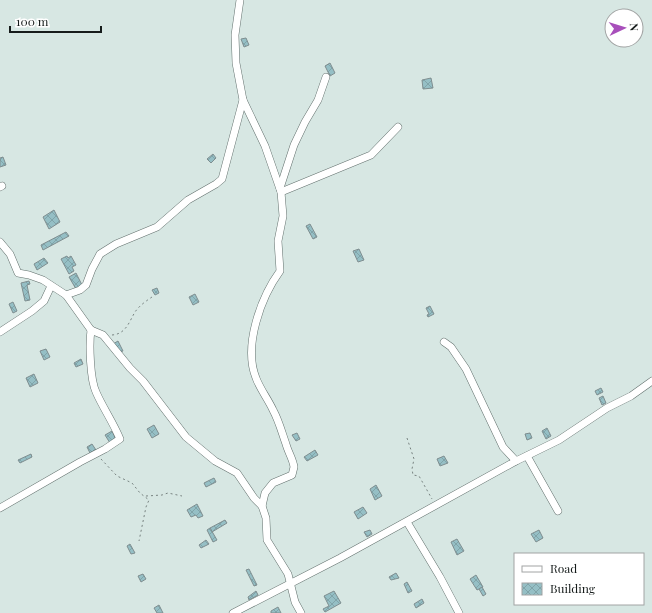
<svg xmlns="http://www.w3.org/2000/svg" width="652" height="613" viewBox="0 0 652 613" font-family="'Playfair Display',serif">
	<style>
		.building { fill: url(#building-cross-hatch); stroke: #7f8e90 }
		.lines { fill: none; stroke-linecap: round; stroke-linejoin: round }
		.minor-casing { stroke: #62706d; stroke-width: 8 }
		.path { stroke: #788381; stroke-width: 1; stroke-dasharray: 2 3; stroke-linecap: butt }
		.minor { stroke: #fff; stroke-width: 7 }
	</style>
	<defs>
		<pattern id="building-cross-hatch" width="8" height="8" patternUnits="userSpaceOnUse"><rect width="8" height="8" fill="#95bfc5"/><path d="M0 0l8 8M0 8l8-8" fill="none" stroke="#80a4a9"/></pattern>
	</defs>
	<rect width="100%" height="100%" fill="#d7e7e3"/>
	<!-- building -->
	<g class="building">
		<polygon points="246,38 249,45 244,47 241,39"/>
		<polygon points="330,63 335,73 330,76 325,66"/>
		<polygon points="431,78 433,88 423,89 422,80"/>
		<polygon points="213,154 216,158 211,163 207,159"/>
		<polygon points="3,157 6,165 0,167 0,158"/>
		<polygon points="54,210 60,222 49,229 43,217"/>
		<polygon points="310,224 317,237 313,239 306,226"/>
		<polygon points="66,232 69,236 43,250 41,245"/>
		<polygon points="359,249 364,260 358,262 353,251"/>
		<polygon points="67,256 68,258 71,256 76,265 72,267 74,271 69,274 61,259"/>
		<polygon points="44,258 48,263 37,270 34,264"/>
		<polygon points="76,273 82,285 76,289 69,277"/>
		<polygon points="29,281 30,284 27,285 30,300 25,301 21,283"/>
		<polygon points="157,288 159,293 155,295 152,290"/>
		<polygon points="195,294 199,302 193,305 189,297"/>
		<polygon points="13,302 17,311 13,313 9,304"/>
		<polygon points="430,306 434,314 428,317 427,315 429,314 426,308"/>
		<polygon points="118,341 123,351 118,353 113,344"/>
		<polygon points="46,349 50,357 44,360 40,351"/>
		<polygon points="81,359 83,364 76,367 74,363"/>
		<polygon points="34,374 38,383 30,387 26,378"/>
		<polygon points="601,388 603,392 597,395 595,391"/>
		<polygon points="603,396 606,403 602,405 599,398"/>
		<polygon points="154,425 159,434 152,438 147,429"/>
		<polygon points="547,428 551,436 546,439 542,431"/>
		<polygon points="112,431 116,440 110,443 105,435"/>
		<polygon points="297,433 300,439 296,441 292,435"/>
		<polygon points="530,433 532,438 527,440 525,434"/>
		<polygon points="92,444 96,450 90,453 87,447"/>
		<polygon points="315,450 318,455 307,461 304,457"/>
		<polygon points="31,454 32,457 20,463 18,460"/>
		<polygon points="444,456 448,463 440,466 437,459"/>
		<polygon points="214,478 216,482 206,487 204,483"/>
		<polygon points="376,485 382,496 375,500 370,489"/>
		<polygon points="197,504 203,516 198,518 196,515 191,517 187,510"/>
		<polygon points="363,507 367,513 358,519 354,512"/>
		<polygon points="225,520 227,523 212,532 210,528"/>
		<polygon points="210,528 217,540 213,542 207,530"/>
		<polygon points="370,530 372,534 367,537 364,532"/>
		<polygon points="539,530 543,538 536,542 531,534"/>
		<polygon points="457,539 464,551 457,555 451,542"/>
		<polygon points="206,540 209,544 201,548 199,545"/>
		<polygon points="130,544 135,553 131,554 127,546"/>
		<polygon points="249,569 257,585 254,586 246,570"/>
		<polygon points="396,573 399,578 391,580 389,577"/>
		<polygon points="143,574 146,579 141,582 138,576"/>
		<polygon points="476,575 483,587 477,590 470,579"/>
		<polygon points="407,582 412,591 408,593 404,584"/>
		<polygon points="482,587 486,594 483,596 479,589"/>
		<polygon points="256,591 258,595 249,600 248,597"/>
		<polygon points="334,591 341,603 325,612 323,609 329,606 324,596"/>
		<polygon points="422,599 424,603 416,608 414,604"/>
		<polygon points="159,605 163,613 157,613 154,608"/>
		<polygon points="278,607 281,613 271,613 271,611"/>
	</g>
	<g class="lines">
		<defs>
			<g id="minor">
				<path d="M 240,0 L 235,35 L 236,63 L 243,100 L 265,146 L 281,192 L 283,216 L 278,241 L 280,271 C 261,297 243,346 256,378 C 260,389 268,399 273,410 C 279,421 282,433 286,444 C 288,452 293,459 294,467 L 292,475 L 273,483 L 265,493 L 262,506 L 266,518 L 267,540 L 288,574 L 295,602 L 301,613"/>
				<polyline points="0,187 2,186"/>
				<polyline points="280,188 294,145 305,122 318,100 326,77"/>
				<polyline points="281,192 371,155 398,127"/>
				<polyline points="0,242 10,254 18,273 29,275 43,280 66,295 91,330 103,335 130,368 143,381 186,437 215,461 237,473 254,498 262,506"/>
				<polyline points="66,295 80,290 86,285 92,269 100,254 116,244 157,227 188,200 216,184 222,179 243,100"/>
				<polyline points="0,332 32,311 44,301 51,286"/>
				<polyline points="444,342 451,347 466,369 503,447 516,461"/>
				<polyline points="527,456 558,511"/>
				<path d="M 0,508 L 80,462 L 105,449 L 120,439 C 113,422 103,408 96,392 C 90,379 89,344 91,330"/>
				<polyline points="407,522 440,577 459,613"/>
				<polyline points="233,613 340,558 516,461 559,440 607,408 631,396 652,381"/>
			</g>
		</defs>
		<!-- minor casing -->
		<use href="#minor" class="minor-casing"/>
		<!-- path -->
		<g class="path">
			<path d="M 112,335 C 126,334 129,322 135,312 C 139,306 146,301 152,297"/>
			<polyline points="407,438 414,459 412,469 413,475 419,476 432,499"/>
			<polyline points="101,459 117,476 132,483 140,493 149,500 146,507 139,541"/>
			<polyline points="146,496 162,495 168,493 182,496"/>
		</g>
		<!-- minor -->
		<use href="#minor" class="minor"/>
	</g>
	<!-- legend -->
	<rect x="514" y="553" width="130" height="52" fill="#ffffff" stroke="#a2a4a4"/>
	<rect x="522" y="566" width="20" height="6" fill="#ffffff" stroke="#a2a4a4"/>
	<text x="550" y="573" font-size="12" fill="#161c1b">Road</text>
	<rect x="522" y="583" width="20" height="12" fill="url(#building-cross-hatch)" stroke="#a2a4a4"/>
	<text x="550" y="593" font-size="12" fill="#161c1b">Building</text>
	<!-- north arrow -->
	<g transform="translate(624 28) rotate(86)"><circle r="19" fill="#ffffff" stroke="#a2a4a4"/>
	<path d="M0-3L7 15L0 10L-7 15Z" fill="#a84fbb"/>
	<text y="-6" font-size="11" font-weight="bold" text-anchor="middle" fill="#161c1b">N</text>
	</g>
	<!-- scale -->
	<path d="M10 26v6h91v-6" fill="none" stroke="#161c1b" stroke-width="2"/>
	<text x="16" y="26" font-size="12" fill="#161c1b" stroke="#ffffff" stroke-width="3" paint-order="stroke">100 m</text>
</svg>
